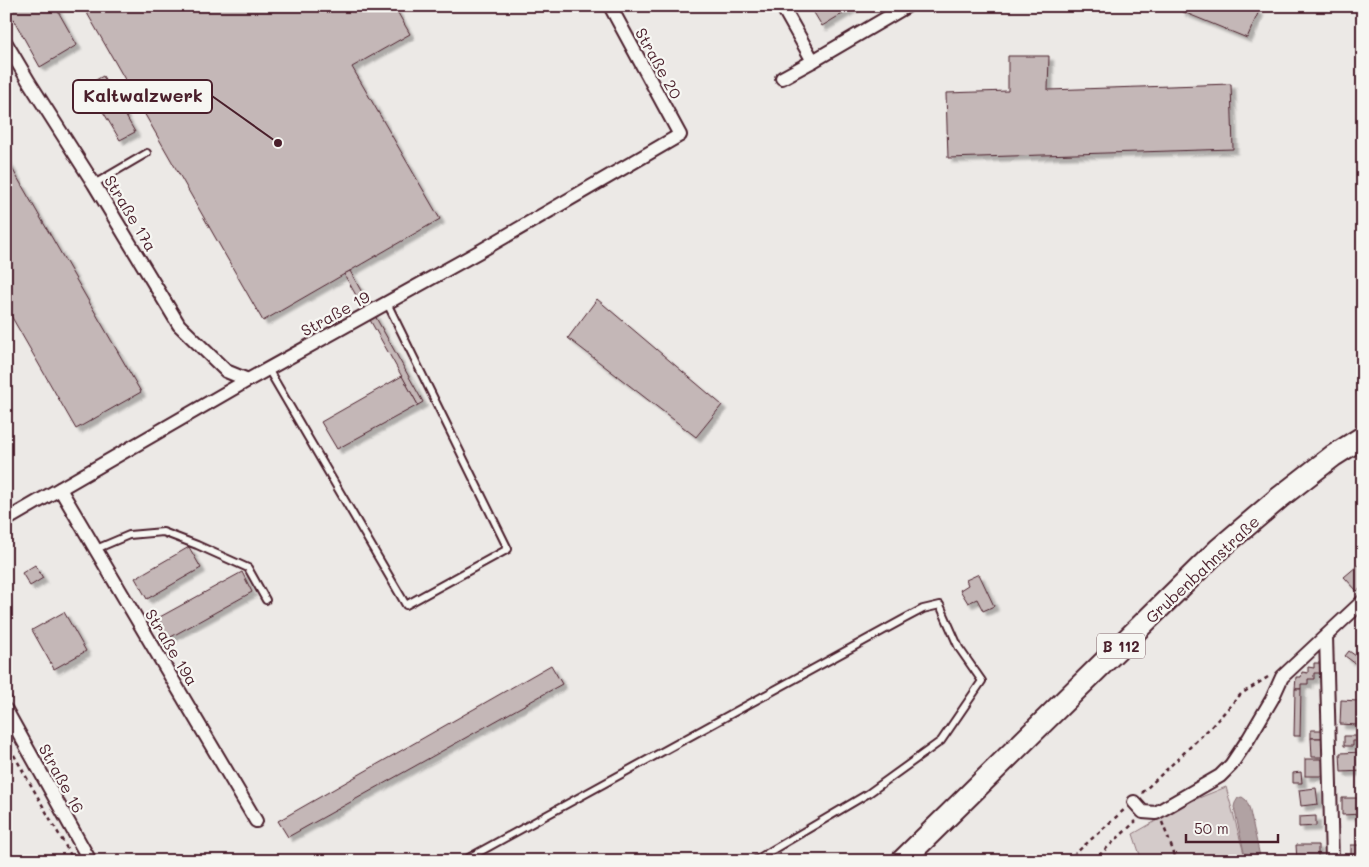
<svg xmlns="http://www.w3.org/2000/svg" width="1369" height="867" viewBox="0 0 1369 867" font-family="Mali,sans-serif">
	<style>
		.green { fill: #d4cbca; stroke: #8f757a }
		.water { fill: #b1a2a3; stroke: #886e73 }
		.building { fill: #c4b7b7; stroke: #4a1f2b; filter: url(#shadow) }
		.lines { fill: none; stroke-linecap: round; stroke-linejoin: round }
		.lane-casing { stroke: #4a1f2b; stroke-width: 10 }
		.street-casing { stroke: #4a1f2b; stroke-width: 16 }
		.primary-casing { stroke: #4a1f2b; stroke-width: 25 }
		.path { stroke: #4a1f2b; stroke-width: 2.5; stroke-dasharray: 4 4; stroke-linecap: butt }
		.lane { stroke: #f6f6f2; stroke-width: 6 }
		.street { stroke: #f6f6f2; stroke-width: 12 }
		.primary { stroke: #f6f6f2; stroke-width: 21 }
		.labels { text-anchor: middle; dominant-baseline: central; stroke-width: 4.5; stroke-linejoin: round; paint-order: stroke }
		.shield { fill: #f6f6f2; stroke: #7e6067; stroke-width: 1 }
		.shield-label { font-size: 15px; font-weight: bold; fill: #4a1f2b }
		.street-label { font-size: 16px; fill: #4a1f2b; stroke: #f6f6f2 }
		.leader { fill: none; stroke: #4a1f2b; stroke-width: 2 }
		.callout-dot { fill: #4a1f2b; stroke: #f6f6f2; stroke-width: 2 }
		.callout { fill: #f6f6f2; stroke: #4a1f2b; stroke-width: 2 }
		.callout-label { font-size: 18px; text-anchor: middle; font-weight: bold; fill: #4a1f2b }
	</style>
	<defs>
		<filter id="shadow"><feDropShadow dx="4.5" dy="4.5" stdDeviation="1" flood-color="#0004"/></filter>
	</defs>
	<rect width="100%" height="100%" fill="#ece9e6"/>
	<filter id="ink" filterUnits="userSpaceOnUse"><feTurbulence type="fractalNoise" baseFrequency=".02" numOctaves="2"/><feDisplacementMap in="SourceGraphic" scale="10" xChannelSelector="R" yChannelSelector="G"/><feConvolveMatrix kernelMatrix="1 2 1 2 8 2 1 2 1" color-interpolation-filters="sRGB"/></filter>
	<g filter="url(#ink)">
		<!-- green -->
		<polygon class="green" points="1226,787 1246,861 1142,861 1133,834 1189,802"/>
		<!-- water -->
		<polygon class="water" points="1242,797 1246,800 1249,807 1261,861 1246,861 1234,807 1235,803 1238,798"/>
		<!-- building -->
		<g class="building">
			<polygon points="6,6 55,6 77,45 40,67"/>
			<polygon points="83,6 394,6 410,34 352,67 440,219 263,321"/>
			<polygon points="810,6 855,6 822,26"/>
			<polygon points="1183,6 1248,6 1259,11 1247,38 1181,11"/>
			<polygon points="1008,56 1049,56 1048,90 1231,84 1233,149 948,158 946,93 1008,91"/>
			<polygon points="103,76 135,132 120,140 87,85"/>
			<polygon points="6,158 141,392 76,429 6,307"/>
			<polygon points="350,271 423,402 418,405 344,274"/>
			<polygon points="597,299 722,405 696,437 568,338"/>
			<polygon points="402,376 418,405 337,449 321,422"/>
			<polygon points="189,547 201,568 147,599 135,578"/>
			<polygon points="1363,561 1363,586 1357,591 1344,577"/>
			<polygon points="35,565 43,578 30,586 22,573"/>
			<polygon points="242,572 252,592 169,638 158,618"/>
			<polygon points="979,574 994,606 983,611 977,599 968,603 960,590 968,585 966,580"/>
			<polygon points="64,612 86,651 54,669 32,630"/>
			<polygon points="1349,651 1363,661 1363,664 1360,667 1345,656"/>
			<polygon points="1314,663 1326,663 1325,673 1314,673 1314,679 1308,679 1308,684 1301,684 1301,689 1295,689 1296,677 1301,677 1302,672 1308,673 1308,667 1314,668"/>
			<polygon points="551,665 562,684 288,837 278,821"/>
			<polygon points="1295,689 1301,689 1300,736 1294,736"/>
			<polygon points="1341,700 1358,701 1357,725 1340,724"/>
			<rect x="1311" y="730" width="11" height="8"/>
			<polygon points="1344,736 1360,736 1360,741 1353,741 1353,746 1344,746"/>
			<polygon points="1311,738 1322,738 1323,757 1312,757"/>
			<polygon points="1363,752 1363,771 1341,772 1340,753"/>
			<rect x="1305" y="759" width="18" height="17"/>
			<polygon points="1301,772 1302,783 1293,783 1293,773"/>
			<polygon points="1316,788 1318,804 1301,806 1299,790"/>
			<polygon points="1342,798 1362,798 1362,814 1342,815"/>
			<polygon points="1316,816 1316,826 1299,827 1299,817"/>
			<polygon points="1296,845 1318,845 1318,861 1297,861"/>
			<rect x="1351" y="845" width="12" height="13"/>
		</g>
		<g class="lines">
			<defs>
				<g id="lane">
					<polyline points="94,184 147,153"/>
					<polyline points="268,369 406,605 508,549 387,303"/>
					<polyline points="96,549 129,535 163,532 197,545 248,568 266,600"/>
					<polyline points="463,861 904,619 923,609 940,605 959,648 982,681 941,741 869,793 754,861"/>
				</g>
				<g id="street">
					<polyline points="782,6 813,61"/>
					<polyline points="6,43 29,82 94,184 179,325 226,371 248,380"/>
					<polyline points="782,78 813,61 907,6"/>
					<polyline points="60,489 256,821"/>
					<polyline points="6,520 248,380 482,250 680,135 610,6"/>
					<polyline points="1326,636 1332,861"/>
					<polyline points="6,710 90,861"/>
					<polyline points="1134,802 1143,812 1156,813 1220,776 1231,765 1249,738 1272,699 1282,677 1363,601"/>
				</g>
				<polyline id="primary" points="902,861 1219,549 1279,498 1333,456 1363,437"/>
			</defs>
			<!-- lane casing -->
			<use href="#lane" class="lane-casing"/>
			<!-- street casing -->
			<use href="#street" class="street-casing"/>
			<!-- primary casing -->
			<use href="#primary" class="primary-casing"/>
			<!-- path -->
			<g class="path">
				<polyline points="6,688 12,699"/>
				<polyline points="6,741 74,861"/>
				<polyline points="1142,793 1212,726 1241,694 1268,677"/>
				<polyline points="1162,822 1177,861"/>
				<polyline points="1067,861 1125,809"/>
				<polyline points="1093,861 1136,821"/>
			</g>
			<!-- lane -->
			<use href="#lane" class="lane"/>
			<!-- street -->
			<use href="#street" class="street"/>
			<!-- primary -->
			<use href="#primary" class="primary"/>
		</g>
	</g>
	<g class="labels">
		<!-- shield labels -->
		<rect class="shield" x="1097" y="633.5" width="48" height="25" rx="4"/>
		<g class="shield-label">
			<text x="1121" y="646">B 112</text>
		</g>
		<!-- street labels -->
		<g class="street-label">
			<text transform="translate(659 63) rotate(61)">Straße 20</text>
			<text transform="translate(131 213) rotate(59)">Straße 17a</text>
			<text transform="translate(335 313) rotate(-29)">Straße 19</text>
			<text transform="translate(1202 569) rotate(-43)">Grubenbahnstraße</text>
			<text transform="translate(172 647) rotate(59)">Straße 19a</text>
			<text transform="translate(62 778) rotate(61)">Straße 16</text>
		</g>
	</g>
	<!-- callouts -->
	<path class="leader" d="M278 143L212 96"/>
	<circle class="callout-dot" cx="278" cy="143" r="5"/>
	<rect class="callout" x="73" y="80" width="139" height="33" rx="5"/>
	<g class="callout-label">
		<text x="143" y="102">Kaltwalzwerk</text>
	</g>
	<!-- margin -->
	<rect width="1369" height="867" fill="none" stroke="#f6f6f2" stroke-width="25"/>
	<rect x="12" y="12" width="1344" height="842" fill="none" stroke="#4a1f2b" stroke-width="2" filter="url(#ink)"/>
	<!-- scale -->
	<path d="M1186 834v8h92v-8" fill="none" stroke="#4a1f2b" stroke-width="2.5"/>
	<text x="1194" y="834" font-size="15" fill="#4a1f2b" stroke="#f6f6f2" stroke-width="4" paint-order="stroke">50 m</text>
</svg>
